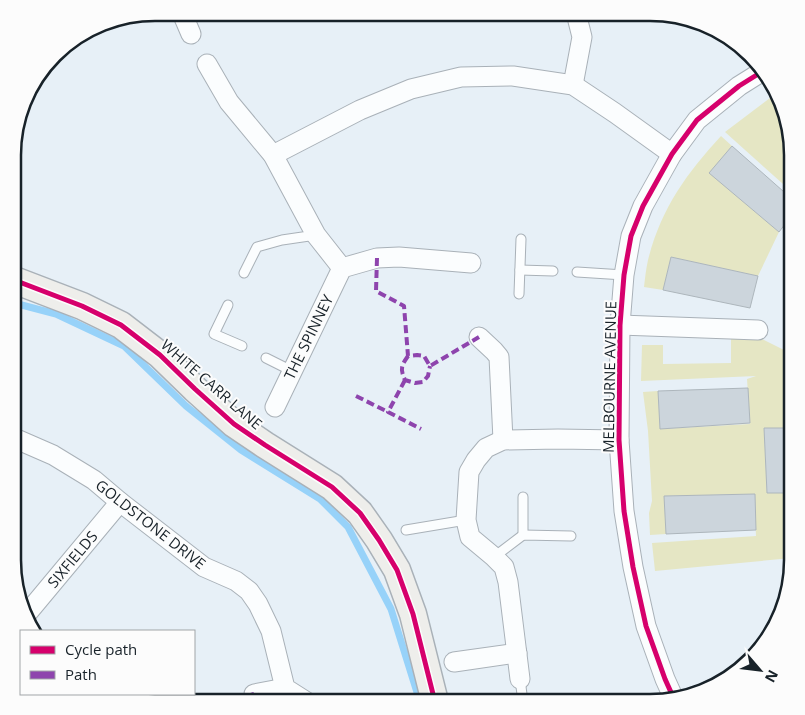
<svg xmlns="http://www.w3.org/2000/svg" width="805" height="715" viewBox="0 0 805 715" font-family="'Open Sans',sans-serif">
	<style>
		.green { fill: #e5e6c4 }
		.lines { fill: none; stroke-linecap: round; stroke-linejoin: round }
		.stream { stroke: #97d2f9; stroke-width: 7 }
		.building { fill: #ccd5dc; stroke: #adb6bc }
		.lane-casing { stroke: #a9b1b8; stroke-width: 11 }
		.street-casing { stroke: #a9b1b8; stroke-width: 21 }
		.secondary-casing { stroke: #a9b1b8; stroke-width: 29 }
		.lane { stroke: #fbfdfe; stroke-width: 9 }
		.street { stroke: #fbfdfe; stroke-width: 19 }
		.secondary { stroke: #eeeeeb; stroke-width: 26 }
		.quiet { stroke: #8e44ad; stroke-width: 4; stroke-dasharray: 8 4; stroke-linecap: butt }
		.cycleway-casing { stroke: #fcfcfc; stroke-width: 8 }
		.cycleway { stroke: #d6006c; stroke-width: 5 }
		.labels { text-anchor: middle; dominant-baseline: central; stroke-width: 4; stroke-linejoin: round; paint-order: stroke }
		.street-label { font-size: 15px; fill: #182229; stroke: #fcfcfc }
		.rim { fill: none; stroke: #182229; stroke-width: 2.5 }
	</style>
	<rect width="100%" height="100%" fill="#e7f0f7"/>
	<!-- green -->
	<g class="green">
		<polygon points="776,91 781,101 783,106 776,109 791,140 792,146 792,192 725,132 770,98 769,94"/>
		<path d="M 721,136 L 732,146 L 710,173 L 779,232 L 758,276 L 671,257 L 663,290 L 644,287 C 645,278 646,269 648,260 C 661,209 686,174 721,136 Z"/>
		<polygon points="731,335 756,336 792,354 792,398 788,406 792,408 792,428 764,429 767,493 792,493 792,558 655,571 652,543 756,536 754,494 665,496 666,534 650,535 649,513 652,501 648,431 643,392 658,391 660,429 750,424 747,379 756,376 641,381 642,345 663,345 663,364 731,363"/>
	</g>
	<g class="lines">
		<!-- stream -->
		<polyline class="stream" points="14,303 56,314 124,346 186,406 241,450 320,499 348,527 391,609 420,702"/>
	</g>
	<!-- building -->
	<g class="building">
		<polygon points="732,146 792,199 792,215 779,232 709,173"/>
		<polygon points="671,257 758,276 750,308 663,290"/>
		<polygon points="748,388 750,423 660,429 658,391"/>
		<polygon points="764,428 792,428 792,493 767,493"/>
		<polygon points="755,494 756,530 666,534 664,496"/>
	</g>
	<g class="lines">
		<defs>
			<g id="lane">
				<polyline points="520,270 553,271"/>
				<polyline points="577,272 624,275"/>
				<polyline points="244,273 257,247 282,240 316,235"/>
				<polyline points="519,294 521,239"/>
				<polyline points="228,305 214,334 242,346"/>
				<polyline points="266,358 292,371"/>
				<polyline points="406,530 466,520"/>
				<polyline points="523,535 523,497"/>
				<polyline points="494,557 523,535 571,536"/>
				<polyline points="520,679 523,702"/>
			</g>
			<g id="street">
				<polyline points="182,13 191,34"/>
				<polyline points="207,64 229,102 273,155 316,235 342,268"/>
				<polyline points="573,85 582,37 576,13"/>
				<polyline points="273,155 360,110 411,89 461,77 513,76 573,85 615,113 672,154"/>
				<polyline points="620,325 758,330"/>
				<polyline points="479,337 494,351 499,357 503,440"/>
				<polyline points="275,407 342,268 377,258 399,257 471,263"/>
				<polyline points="14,438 53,455 94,480 120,502 204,567 236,581 249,591 258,604 271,631 285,688 307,702"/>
				<polyline points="25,616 120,502"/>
				<polyline points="454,662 517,653"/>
				<polyline points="520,679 508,582 504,567 494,557 470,537 466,520 469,472 476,460 486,448 503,440 558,439 619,440"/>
				<polyline points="254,694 285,688"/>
				<polyline points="674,699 665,679 646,626 633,567 624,511 619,440 620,325 624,275 631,236 643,206 672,154 697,120 739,86 763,71"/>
			</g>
			<polyline id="secondary" points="14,280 82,306 121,325 160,355 195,389 234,424 265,445 332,487 360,513 379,540 397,570 413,614 435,702"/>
		</defs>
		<!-- lane casing -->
		<use href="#lane" class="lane-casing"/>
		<!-- street casing -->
		<use href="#street" class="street-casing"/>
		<!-- secondary casing -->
		<use href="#secondary" class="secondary-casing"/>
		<!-- lane -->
		<use href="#lane" class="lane"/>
		<!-- street -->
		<use href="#street" class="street"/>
		<!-- secondary -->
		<use href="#secondary" class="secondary"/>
		<!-- quiet -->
		<g class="quiet">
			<polyline points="377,258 376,291 404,306 408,356 417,355 424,356 430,366 479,337"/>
			<path d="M 408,356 C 401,366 400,369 405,380 L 415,383 L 423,382 L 428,376 L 430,366"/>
			<polyline points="405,380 388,412 421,429"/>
			<polyline points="356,396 388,412"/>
			<polyline points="226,702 254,694"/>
		</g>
		<defs>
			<g id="cycleway">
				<polyline points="14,280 82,306 121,325 160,355 195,389 234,424 265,445 332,487 360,513 379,540 397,570 413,614 435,702"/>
				<polyline points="674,699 665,679 646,626 633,567 624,511 619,440 620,325 624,275 631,236 643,206 672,154 697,120 739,86 763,71"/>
			</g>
		</defs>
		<!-- cycleway casing -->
		<use href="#cycleway" class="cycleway-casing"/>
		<!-- cycleway -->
		<use href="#cycleway" class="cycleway"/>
	</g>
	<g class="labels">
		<!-- street labels -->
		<g class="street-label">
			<text transform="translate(308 337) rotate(-64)">THE SPINNEY</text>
			<text transform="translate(609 377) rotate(-89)">MELBOURNE AVENUE</text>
			<text transform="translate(212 384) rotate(41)">WHITE CARR LANE</text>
			<text transform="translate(151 524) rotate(38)">GOLDSTONE DRIVE</text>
			<text transform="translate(72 559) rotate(-50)">SIXFIELDS</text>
		</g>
	</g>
	<!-- crop -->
	<path d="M0 0H805V715H0ZM155 21H650A134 134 0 0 1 784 155V560A134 134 0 0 1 650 694H155A134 134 0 0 1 21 560V155A134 134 0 0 1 155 21Z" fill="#fcfcfc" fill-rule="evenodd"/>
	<path class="rim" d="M155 21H650A134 134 0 0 1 784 155V560A134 134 0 0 1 650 694H155A134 134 0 0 1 21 560V155A134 134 0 0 1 155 21Z"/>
	<!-- legend -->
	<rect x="20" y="630" width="175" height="65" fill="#fcfcfc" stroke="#a1a5a8"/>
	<rect x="30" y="646" width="25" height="8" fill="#d6006c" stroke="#a1a5a8"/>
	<text x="65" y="655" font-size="15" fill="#182229">Cycle path</text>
	<rect x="30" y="671" width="25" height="8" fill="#8e44ad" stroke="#a1a5a8"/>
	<text x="65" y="680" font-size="15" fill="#182229">Path</text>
	<!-- north arrow -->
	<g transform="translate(760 670) rotate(118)" stroke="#fcfcfc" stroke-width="4" paint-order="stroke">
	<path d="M0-4L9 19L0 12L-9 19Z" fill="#182229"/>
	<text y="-8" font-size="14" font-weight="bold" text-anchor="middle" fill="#182229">N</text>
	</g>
</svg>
